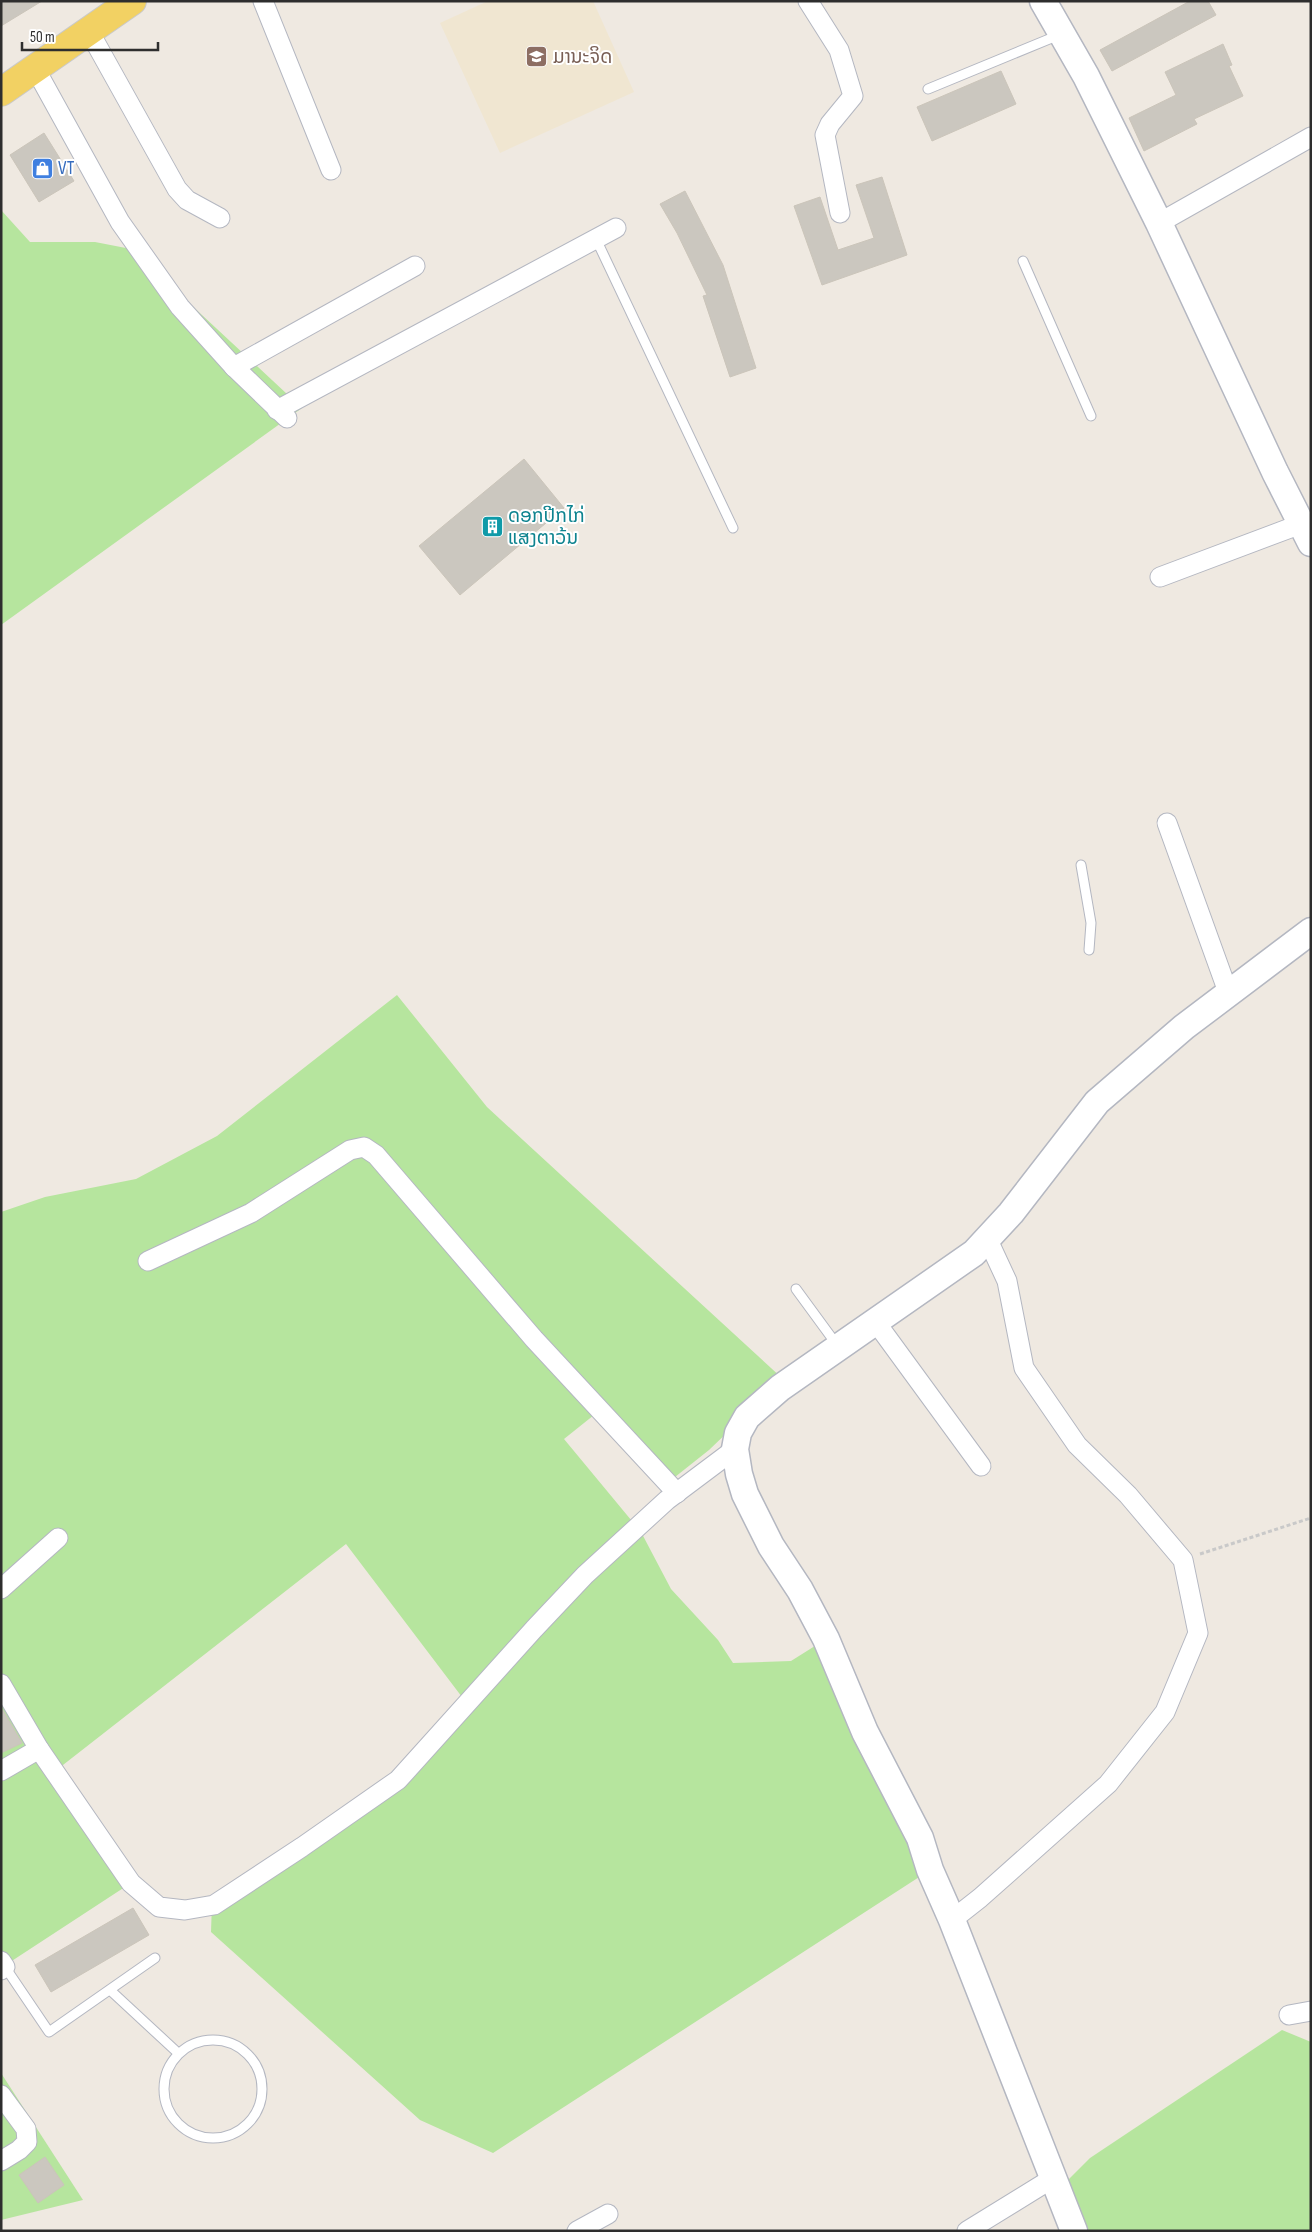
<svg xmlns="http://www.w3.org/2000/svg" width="1312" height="2232" viewBox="0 0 1312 2232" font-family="'Sofia Sans Condensed','Noto Sans Lao',sans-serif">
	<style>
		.education { fill: #f0e6d1 }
		.green { fill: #b6e59e }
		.building { fill: #cbc7bf; stroke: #cbc5ba }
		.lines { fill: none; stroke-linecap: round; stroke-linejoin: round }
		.lane-casing { stroke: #b4b7c1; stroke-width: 11 }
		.street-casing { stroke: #b4b7c1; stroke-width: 21 }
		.secondary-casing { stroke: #b4b7c1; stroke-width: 29 }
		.primary-casing { stroke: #c9c9c9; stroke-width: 30 }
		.path { stroke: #c9c9c9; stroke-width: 3; stroke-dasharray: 4 2.5; stroke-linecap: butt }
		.lane { stroke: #fff; stroke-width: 9 }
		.street { stroke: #fff; stroke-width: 19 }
		.secondary { stroke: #fff; stroke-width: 26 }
		.primary { stroke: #f2d163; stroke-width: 28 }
		.labels { text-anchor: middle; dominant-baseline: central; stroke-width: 4; stroke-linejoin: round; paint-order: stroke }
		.education-label { font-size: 19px; fill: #785e54; stroke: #fff; text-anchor: start }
		.shop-label { font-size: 19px; fill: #366cbe; stroke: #fff; text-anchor: start }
		.culture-label { font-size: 19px; fill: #0d838f; stroke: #fff; text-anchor: start }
	</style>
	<rect width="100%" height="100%" fill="#efe9e1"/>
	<!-- education -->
	<polygon class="education" points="488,1 593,1 634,92 500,153 440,23"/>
	<!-- green -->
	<g class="green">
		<polygon points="1,210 30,242 95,242 131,249 302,408 1,625"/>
		<polygon points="397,995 487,1107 783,1379 709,1450 675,1477 604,1407 564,1439 641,1532 671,1589 718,1640 733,1663 791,1661 826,1639 930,1870 493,2153 420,2120 211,1932 212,1902 397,1778 465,1701 346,1544 54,1772 131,1883 1,1968 1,1212 45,1197 136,1179 217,1136"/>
		<polygon points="1282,2030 1311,2042 1311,2231 1074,2231 1058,2190 1090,2158"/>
		<polygon points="1,2073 83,2200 1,2220"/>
	</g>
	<!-- building -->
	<g class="building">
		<polygon points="1,1 42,1 1,26"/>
		<polygon points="1190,1 1208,1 1216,15 1112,71 1100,50"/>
		<polygon points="1223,44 1232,65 1229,66 1243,96 1194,119 1197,124 1144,151 1129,118 1176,95 1165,72"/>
		<polygon points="1001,71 1016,104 932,141 917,107"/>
		<polygon points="44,133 74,181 39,202 10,155"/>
		<polygon points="882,177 907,255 822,285 794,206 820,197 838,250 874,238 856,185"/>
		<polygon points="685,191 723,265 756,368 730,377 703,296 707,295 677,233 660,204"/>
		<polygon points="524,459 564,508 460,595 419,546"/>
		<polygon points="1,1707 22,1743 1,1753"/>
		<polygon points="133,1908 149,1935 51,1992 35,1965"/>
		<polygon points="45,2157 64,2185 38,2203 19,2175"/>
	</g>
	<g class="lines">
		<defs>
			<g id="lane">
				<polyline points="928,89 1059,35"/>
				<polyline points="596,239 733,528"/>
				<polyline points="1023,261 1091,416"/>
				<polyline points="1081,865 1091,923 1089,950"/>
				<polyline points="796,1289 837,1345"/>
				<polyline points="5,1967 49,2032 155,1958"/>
				<polyline points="110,1990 178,2053"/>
				<circle cx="213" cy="2089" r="49"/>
			</g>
			<g id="street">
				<polyline points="263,1 331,170"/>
				<polyline points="808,1 839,50 853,96 830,124 825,135 840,213"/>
				<polyline points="90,33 177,189 187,200 220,218"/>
				<polyline points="36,70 120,222 180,307 234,367 287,418"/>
				<polyline points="1159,223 1311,137"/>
				<polyline points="234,367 415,266"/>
				<polyline points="277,410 616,228"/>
				<polyline points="1160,577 1301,524"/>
				<polyline points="1167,823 1228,992"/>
				<polyline points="148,1261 251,1213 350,1150 364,1147 376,1155 534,1339 677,1493"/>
				<polyline points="875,1321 981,1466"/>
				<polyline points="1,1589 58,1538"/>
				<polyline points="1,1684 39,1749 131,1883 159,1907 185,1910 214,1905 302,1847 398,1780 534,1629 585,1575 667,1500 735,1449"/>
				<polyline points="1,1771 39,1749"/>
				<polyline points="952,1920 980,1898 1108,1784 1165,1712 1198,1633 1183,1560 1128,1495 1077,1445 1024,1368 1007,1281 987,1238"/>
				<polyline points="1,1961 5,1967 1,1970"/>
				<polyline points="1289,2015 1311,2011"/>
				<polyline points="1,2095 26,2129 27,2142 19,2150 1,2161"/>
				<polyline points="577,2231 608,2214"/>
				<polyline points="967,2231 1053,2178"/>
			</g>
			<g id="secondary">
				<polyline points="1043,1 1086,76 1159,223 1275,472 1311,543"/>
				<polyline points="1074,2231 952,1920 930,1870 920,1838 865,1732 826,1639 800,1590 771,1546 745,1494 739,1474 735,1449 738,1433 747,1417 780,1388 974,1253 1011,1213 1097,1102 1184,1027 1311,931"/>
			</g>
			<polyline id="primary" points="1,92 132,1"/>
		</defs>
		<!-- lane casing -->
		<use href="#lane" class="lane-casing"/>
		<!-- street casing -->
		<use href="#street" class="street-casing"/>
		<!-- secondary casing -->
		<use href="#secondary" class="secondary-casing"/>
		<!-- primary casing -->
		<use href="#primary" class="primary-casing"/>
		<!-- path -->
		<polyline class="path" points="1200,1554 1311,1518"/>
		<!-- lane -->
		<use href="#lane" class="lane"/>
		<!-- street -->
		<use href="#street" class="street"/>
		<!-- secondary -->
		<use href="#secondary" class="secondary"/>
		<!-- primary -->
		<use href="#primary" class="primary"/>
	</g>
	<!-- icons -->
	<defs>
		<symbol id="school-square" viewBox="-11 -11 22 22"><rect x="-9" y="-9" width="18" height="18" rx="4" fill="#8d6e63" stroke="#fff"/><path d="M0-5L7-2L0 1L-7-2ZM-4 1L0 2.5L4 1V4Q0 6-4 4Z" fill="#fff"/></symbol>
		<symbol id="shop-square" viewBox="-11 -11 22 22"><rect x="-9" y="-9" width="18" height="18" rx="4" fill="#3f7fe0" stroke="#fff"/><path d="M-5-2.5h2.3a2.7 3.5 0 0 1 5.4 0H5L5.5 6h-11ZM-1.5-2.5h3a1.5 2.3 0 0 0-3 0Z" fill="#fff"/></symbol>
		<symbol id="building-square" viewBox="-11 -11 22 22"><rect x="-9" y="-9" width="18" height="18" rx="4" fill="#0f9aa8" stroke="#fff"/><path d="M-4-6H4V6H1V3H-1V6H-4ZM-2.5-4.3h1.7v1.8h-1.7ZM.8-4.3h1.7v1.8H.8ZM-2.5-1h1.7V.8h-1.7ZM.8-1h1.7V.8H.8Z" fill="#fff"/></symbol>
	</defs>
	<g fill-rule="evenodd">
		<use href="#school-square" x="524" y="44" width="25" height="25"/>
		<use href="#shop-square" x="30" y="156" width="25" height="25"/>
		<use href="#building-square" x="480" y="514" width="25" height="25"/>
	</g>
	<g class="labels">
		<!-- education labels -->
		<g class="education-label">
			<text x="553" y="57">ມານະຈິດ</text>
		</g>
		<!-- shop labels -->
		<g class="shop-label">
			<text x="58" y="168">VT</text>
		</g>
		<!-- culture labels -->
		<g class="culture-label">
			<text x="508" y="516">ດອກປີກໄກ່<tspan x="508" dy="22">ແສງຕາວ້ນ</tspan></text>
		</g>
	</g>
	<!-- border -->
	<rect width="1312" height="2232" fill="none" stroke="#2e2e2e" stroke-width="5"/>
	<!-- scale -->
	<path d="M22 42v8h136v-8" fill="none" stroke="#2e2e2e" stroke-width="2.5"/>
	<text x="30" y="42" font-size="15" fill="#2e2e2e" stroke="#ffffff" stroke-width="4" paint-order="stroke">50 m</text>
</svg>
